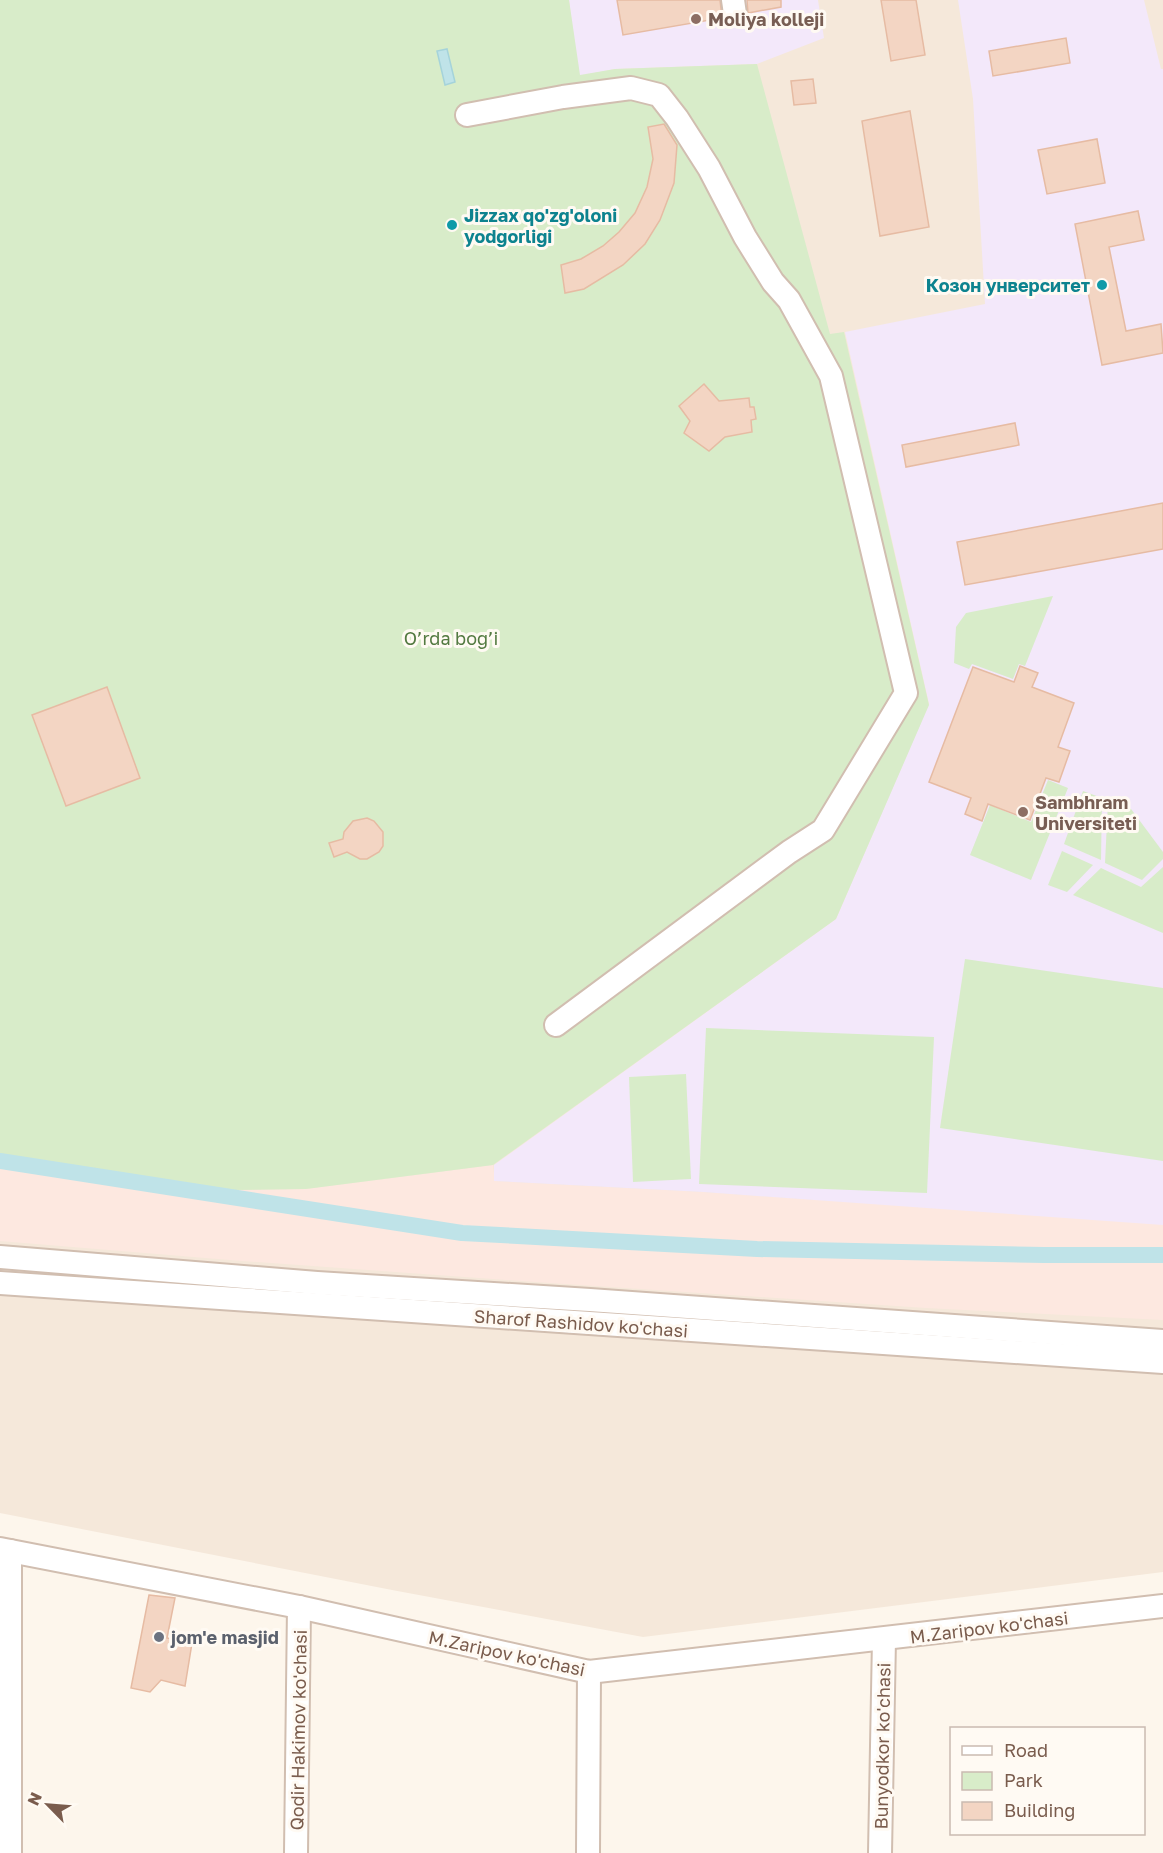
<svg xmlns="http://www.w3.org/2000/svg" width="1163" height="1853" viewBox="0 0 1163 1853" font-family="'Golos Text',sans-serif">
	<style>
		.residential { fill: #f5e8da }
		.commercial { fill: #fde8e0 }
		.education { fill: #f3e8fa }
		.green { fill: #d8ecc9 }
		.water { fill: #bfe3e8; stroke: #a5d3da; stroke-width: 1.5 }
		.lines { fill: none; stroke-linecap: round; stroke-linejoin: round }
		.canal { stroke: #bfe3e8; stroke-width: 16 }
		.building { fill: #f3d5c3; stroke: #e6bba3; stroke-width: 1.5 }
		.minor-casing { stroke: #d1beb0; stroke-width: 26 }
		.minor { stroke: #fff; stroke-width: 22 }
		.education-dot { fill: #8d6e63; stroke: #fffaf3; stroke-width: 2 }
		.culture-dot { fill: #0f9aa8; stroke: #fffaf3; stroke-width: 2 }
		.worship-dot { fill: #6b7280; stroke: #fffaf3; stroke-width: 2 }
		.labels { text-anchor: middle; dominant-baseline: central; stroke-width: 6; stroke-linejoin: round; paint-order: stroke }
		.education-label { font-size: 18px; font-weight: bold; fill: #785e54; stroke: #fffaf3; text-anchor: start }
		.culture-label { font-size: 18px; font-weight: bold; fill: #0d838f; stroke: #fffaf3; text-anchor: start }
		.park-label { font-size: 18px; fill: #537a41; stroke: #fffaf3 }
		.street-label { font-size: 18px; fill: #7a5c4d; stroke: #fffaf3 }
		.worship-label { font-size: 18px; font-weight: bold; fill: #5b616d; stroke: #fffaf3; text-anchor: start }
	</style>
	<rect width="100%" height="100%" fill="#fdf6ec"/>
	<!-- residential -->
	<polygon class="residential" points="0,0 1163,0 1163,1572 643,1637 392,1590 0,1513"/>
	<!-- commercial -->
	<polygon class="commercial" points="0,1157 234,1190 306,1189 493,1165 495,1181 703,1192 1155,1223 1163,1225 1163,1320 926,1308 550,1283 242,1261 0,1241"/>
	<!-- education -->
	<g class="education">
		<polygon points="569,0 818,0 824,38 757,64 615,69 579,76"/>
		<polygon points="958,0 1144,0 1161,69 1163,69 1163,1225 703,1192 494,1181 494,1165 836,919 929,704 845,332 985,304 973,99"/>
	</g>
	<!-- green -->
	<g class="green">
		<polygon points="0,0 569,0 580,75 615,69 757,64 830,334 844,332 929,705 836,919 493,1165 306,1189 234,1190 0,1155"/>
		<polygon points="1053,596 1025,666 1019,664 1013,679 972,664 969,669 954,663 956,627 966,613"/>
		<polygon points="1048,780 1068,788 1031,880 970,855 990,805 1031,822"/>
		<polygon points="1083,791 1102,798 1101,860 1064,844"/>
		<polygon points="1108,802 1131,809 1163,852 1163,859 1142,880 1105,863"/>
		<polygon points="1062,851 1093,865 1067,892 1048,885"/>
		<polygon points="1163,867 1163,933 1073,895 1101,868 1141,887"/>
		<polygon points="965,959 1163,988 1163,1161 940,1128"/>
		<polygon points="706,1028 934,1037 927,1193 699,1184"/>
		<polygon points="686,1074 691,1179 633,1182 629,1077"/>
	</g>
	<!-- water -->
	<polygon class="water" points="447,49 455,82 445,85 437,51"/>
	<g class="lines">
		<!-- canal -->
		<polyline class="canal" points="0,1161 462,1233 757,1249 1044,1255 1163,1255"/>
	</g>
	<!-- building -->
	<g class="building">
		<polygon points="617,0 720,0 722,18 623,35"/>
		<polygon points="747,0 781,0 781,7 748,13"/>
		<polygon points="881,0 916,0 925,55 891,61"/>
		<polygon points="1066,38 1070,63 993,76 989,51"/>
		<polygon points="813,79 816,103 794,105 791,81"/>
		<polygon points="910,111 929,227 880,236 862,121"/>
		<polygon points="664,124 677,145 674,183 660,220 645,244 623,265 584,289 565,293 561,265 581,259 603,246 619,232 635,213 647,187 653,159 648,127"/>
		<polygon points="1097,139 1105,183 1047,194 1038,150"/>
		<polygon points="1138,211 1144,240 1109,247 1126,331 1161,324 1163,353 1102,365 1075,224"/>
		<polygon points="704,384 719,401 749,398 750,407 754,407 756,419 751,420 752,432 725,437 709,451 684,433 690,421 679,406"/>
		<polygon points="1015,423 1019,445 906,467 902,445"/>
		<polygon points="1163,503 1163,549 965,585 957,542"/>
		<polygon points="1020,666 1038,673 1032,687 1074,703 1058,747 1070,751 1059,782 1046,778 1030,820 988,804 982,821 965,814 971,798 929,782 973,667 1014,682"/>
		<polygon points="107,687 140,778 66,806 32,715"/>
		<polygon points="367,818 374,821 383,832 383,846 379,852 367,859 360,859 347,852 334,857 329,843 343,839 344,832 353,821"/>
		<polygon points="149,1595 175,1598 167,1638 192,1643 185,1686 161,1680 150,1692 131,1688"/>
	</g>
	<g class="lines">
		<defs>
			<g id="minor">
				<polyline points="733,0 735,14"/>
				<polyline points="467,115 563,97 631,88 659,95 677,118 709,168 745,237 773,282 789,300 831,376 906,693 823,830 789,852 556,1025"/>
				<polyline points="0,1257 317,1283 590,1300 1163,1341"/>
				<polyline points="0,1283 1163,1362"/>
				<polyline points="0,1549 299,1607 589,1672 1163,1606"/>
				<polyline points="10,1853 10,1551"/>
				<polyline points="296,1853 299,1607"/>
				<polyline points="588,1853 589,1672"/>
				<polyline points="880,1853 884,1639"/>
			</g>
		</defs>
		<!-- minor casing -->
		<use href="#minor" class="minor-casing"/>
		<!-- minor -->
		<use href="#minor" class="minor"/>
	</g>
	<!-- markers -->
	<g class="education-dot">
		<circle cx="696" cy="19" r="6"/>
		<circle cx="1023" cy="812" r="6"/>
	</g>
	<g class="culture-dot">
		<circle cx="452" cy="225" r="6"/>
		<circle cx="1102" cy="285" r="6"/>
	</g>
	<circle class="worship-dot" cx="159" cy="1637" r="6"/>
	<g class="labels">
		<!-- education labels -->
		<g class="education-label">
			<text x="708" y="19">Moliya kolleji</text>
			<text x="1035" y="802">Sambhram<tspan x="1035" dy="21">Universiteti</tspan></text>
		</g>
		<!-- culture labels -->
		<g class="culture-label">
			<text x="464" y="215">Jizzax qo'zg'oloni<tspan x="464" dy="21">yodgorligi</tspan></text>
			<text x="1090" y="285" text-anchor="end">Козон унверситет</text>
		</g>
		<!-- park labels -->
		<g class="park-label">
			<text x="451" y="638">O’rda bog’i</text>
		</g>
		<!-- street labels -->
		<g class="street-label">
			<text transform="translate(581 1323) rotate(4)">Sharof Rashidov ko'chasi</text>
			<text transform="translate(989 1627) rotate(-7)">M.Zaripov ko'chasi</text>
			<text transform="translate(507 1653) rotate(12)">M.Zaripov ko'chasi</text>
			<text transform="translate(298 1730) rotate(-89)">Qodir Hakimov ko'chasi</text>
			<text transform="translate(882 1746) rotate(-89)">Bunyodkor ko'chasi</text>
		</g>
		<!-- worship labels -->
		<g class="worship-label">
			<text x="171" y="1637">jom'e masjid</text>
		</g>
	</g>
	<!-- legend -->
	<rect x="950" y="1727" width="195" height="108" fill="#fffaf3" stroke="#cabbb1" stroke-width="1.5"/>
	<rect x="962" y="1746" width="30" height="9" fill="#ffffff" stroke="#cabbb1" stroke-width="1.5"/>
	<text x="1004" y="1757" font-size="18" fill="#7a5c4d">Road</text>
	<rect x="962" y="1772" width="30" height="18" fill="#d8ecc9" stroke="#cabbb1" stroke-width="1.5"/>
	<text x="1004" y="1787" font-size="18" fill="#7a5c4d">Park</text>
	<rect x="962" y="1802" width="30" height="18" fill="#f3d5c3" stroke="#cabbb1" stroke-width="1.5"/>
	<text x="1004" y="1817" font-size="18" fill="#7a5c4d">Building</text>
	<!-- north arrow -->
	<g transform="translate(48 1805) rotate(295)" stroke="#fffaf3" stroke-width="4.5" paint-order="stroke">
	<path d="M0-4.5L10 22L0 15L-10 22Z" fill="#7a5c4d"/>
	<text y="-9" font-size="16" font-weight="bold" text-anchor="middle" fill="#7a5c4d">N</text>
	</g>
</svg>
